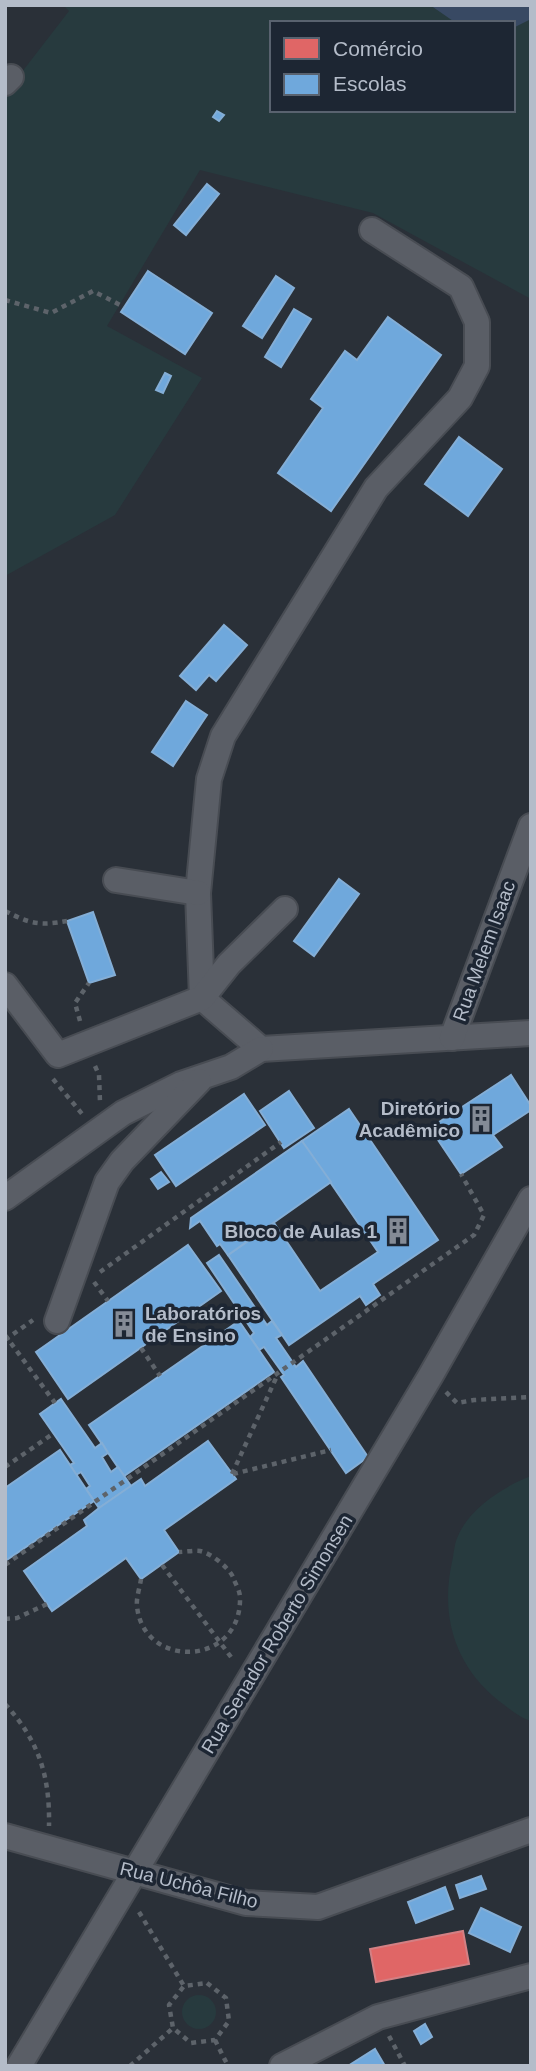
<svg xmlns="http://www.w3.org/2000/svg" width="536" height="2071" viewBox="0 0 536 2071" font-family="Arial,sans-serif">
	<style>
		.green { fill: #273a3e; fill-rule: evenodd }
		.water { fill: #384963 }
		.shops { fill: #e06666; stroke: #d38084; stroke-width: 2 }
		.schools { fill: #6fa8dc; stroke: #84aed6; stroke-width: 2 }
		.lines { fill: none; stroke-linecap: round; stroke-linejoin: round }
		.minor-casing { stroke: #484c53; stroke-width: 28 }
		.path { stroke: #5d636a; stroke-width: 4.5; stroke-dasharray: 5 5; stroke-linecap: butt }
		.minor { stroke: #5a5e66; stroke-width: 24 }
		.labels { text-anchor: middle; dominant-baseline: central; stroke-width: 7; stroke-linejoin: round; paint-order: stroke }
		.street-label { font-size: 19px; fill: #b4bcc9; stroke: #1d2633 }
		.poi-label { font-size: 19px; font-weight: bold; fill: #b4bcc9; stroke: #1d2633; text-anchor: end }
	</style>
	<rect width="100%" height="100%" fill="#2a3038"/>
	<!-- green -->
	<g class="green">
		<path d="M 63,5 L 531,5 L 531,299 L 373,213 L 200,170 L 107,326 L 202,378 L 115,515 L 5,576 L 5,94 L 69,11 ZM 272,23 L 513,23 L 513,110 L 272,110 Z"/>
		<path d="M 531,1476 L 531,1721 C 518,1717 510,1709 499,1701 C 455,1666 440,1616 452,1562 C 454,1554 454,1544 458,1536 C 469,1509 504,1486 531,1476 Z"/>
		<circle cx="199" cy="2012" r="17"/>
	</g>
	<!-- water -->
	<polygon class="water" points="430,5 531,5 531,19 513,28 513,23 456,23"/>
	<!-- shops -->
	<polygon class="shops" points="463,1931 469,1964 376,1982 370,1949"/>
	<!-- schools -->
	<g class="schools">
		<polygon points="217,111 224,115 219,121 213,117"/>
		<polygon points="207,184 219,194 186,235 174,225"/>
		<polygon points="148,271 212,313 185,354 121,312"/>
		<polygon points="276,276 294,288 262,338 243,326"/>
		<polygon points="294,309 311,319 281,367 265,357"/>
		<polygon points="388,317 441,355 331,511 278,473 323,408 311,399 345,351 357,360"/>
		<polygon points="165,373 171,376 163,393 156,390"/>
		<polygon points="459,437 502,469 468,516 425,484"/>
		<polygon points="224,625 247,645 216,681 209,675 196,690 180,676"/>
		<polygon points="186,701 207,715 173,766 152,752"/>
		<polygon points="339,879 359,894 314,956 294,941"/>
		<polygon points="93,912 115,975 89,983 67,921"/>
		<polygon points="511,1075 531,1106 531,1110 493,1135 502,1147 461,1174 430,1128"/>
		<polygon points="289,1091 314,1128 284,1148 260,1111"/>
		<polygon points="244,1094 265,1125 176,1186 155,1155"/>
		<polygon points="349,1109 438,1240 373,1284 380,1295 366,1305 360,1296 289,1345 228,1255 274,1223 320,1291 378,1252 302,1141"/>
		<polygon points="302,1141 331,1182 228,1255 220,1244 217,1246 200,1221 190,1228 191,1218"/>
		<polygon points="161,1172 169,1182 158,1189 151,1179"/>
		<polygon points="188,1245 221,1291 68,1399 36,1352"/>
		<polygon points="219,1255 267,1325 272,1321 282,1335 276,1338 296,1367 303,1361 368,1457 346,1473 281,1377 284,1375 264,1347 259,1350 250,1337 254,1333 207,1263"/>
		<polygon points="239,1321 274,1372 124,1476 89,1425"/>
		<polygon points="61,1399 95,1448 102,1443 108,1453 102,1457 111,1472 118,1467 131,1486 99,1508 86,1489 90,1486 81,1472 76,1475 70,1465 74,1463 40,1414"/>
		<polygon points="208,1441 236,1479 164,1530 179,1552 141,1579 126,1558 52,1611 24,1571 87,1526 84,1520 99,1508 141,1479 145,1486"/>
		<polygon points="60,1450 94,1501 5,1561 5,1488"/>
		<polygon points="481,1876 486,1889 460,1898 456,1885"/>
		<polygon points="445,1887 453,1909 416,1923 408,1902"/>
		<polygon points="481,1908 521,1927 510,1952 469,1933"/>
		<polygon points="425,2024 432,2037 421,2044 414,2031"/>
		<polygon points="375,2049 385,2066 348,2066"/>
	</g>
	<g class="lines">
		<defs>
			<g id="minor">
				<polyline points="5,83 11,77"/>
				<polyline points="372,230 461,287 477,322 477,366 460,398 376,488 223,736 209,779 198,893 202,998 261,1049 531,1033"/>
				<polyline points="116,880 198,893"/>
				<polyline points="5,985 58,1055 202,998 229,964 285,909"/>
				<polyline points="452,1038 531,826"/>
				<polyline points="5,1198 123,1113 181,1084 231,1067 261,1049"/>
				<polyline points="57,1321 107,1182 122,1161 199,1081"/>
				<polyline points="5,1836 246,1903 318,1907 531,1830"/>
				<polyline points="19,2066 431,1375 531,1199"/>
				<polyline points="282,2066 378,2017 531,1976"/>
			</g>
		</defs>
		<!-- minor casing -->
		<use href="#minor" class="minor-casing"/>
		<!-- path -->
		<g class="path">
			<polyline points="5,300 51,313 93,291 124,307"/>
			<path d="M 5,911 C 31,924 39,926 67,921"/>
			<polyline points="80,1021 75,1003 89,983"/>
			<polyline points="95,1066 99,1075 100,1102"/>
			<polyline points="53,1079 83,1115"/>
			<polyline points="100,1272 281,1142"/>
			<polyline points="94,1282 108,1301"/>
			<polyline points="5,1335 55,1403"/>
			<polyline points="5,1340 33,1320"/>
			<polyline points="141,1348 160,1376"/>
			<polyline points="446,1392 457,1403 474,1400 531,1397"/>
			<polyline points="5,1467 54,1433"/>
			<polyline points="232,1474 277,1376"/>
			<polyline points="233,1474 331,1450"/>
			<polyline points="5,1565 474,1235 484,1215 461,1174"/>
			<polyline points="162,1565 234,1661"/>
			<path d="M 141,1579 C 140,1587 136,1598 137,1606 C 143,1670 242,1667 240,1597 C 240,1591 235,1583 233,1577 C 229,1568 211,1553 200,1551 C 194,1550 186,1552 179,1552"/>
			<polyline points="5,1619 17,1618 47,1604"/>
			<path d="M 5,1704 C 39,1741 50,1776 49,1826"/>
			<polyline points="139,1912 184,1986"/>
			<polygon points="207,1983 226,1998 229,2021 215,2040 191,2043 173,2028 169,2005 184,1986"/>
			<polyline points="389,2036 405,2066"/>
			<polyline points="215,2040 228,2066"/>
			<polyline points="130,2066 173,2028"/>
		</g>
		<!-- minor -->
		<use href="#minor" class="minor"/>
	</g>
	<!-- icons -->
	<defs>
		<symbol id="building-bare" viewBox="-9 -9 18 18"><path d="M-4-6H4V6H1V3H-1V6H-4ZM-2.5-4.3h1.7v1.8h-1.7ZM.8-4.3h1.7v1.8H.8ZM-2.5-1h1.7V.8h-1.7ZM.8-1h1.7V.8H.8Z" fill="#848b96" stroke="#1d2633" stroke-width="2.5" paint-order="stroke"/></symbol>
	</defs>
	<g fill-rule="evenodd">
		<use href="#building-bare" x="462" y="1100" width="38" height="38"/>
		<use href="#building-bare" x="379" y="1212" width="38" height="38"/>
		<use href="#building-bare" x="105" y="1305" width="38" height="38"/>
	</g>
	<g class="labels">
		<!-- street labels -->
		<g class="street-label">
			<text transform="translate(484 951) rotate(-70)">Rua Melem Isaac</text>
			<text transform="translate(277 1634) rotate(-59)">Rua Senador Roberto Simonsen</text>
			<text transform="translate(189 1885) rotate(14)">Rua Uchôa Filho</text>
		</g>
		<!-- poi labels -->
		<g class="poi-label">
			<text x="460" y="1108">Diretório<tspan x="460" dy="22">Acadêmico</tspan></text>
			<text x="377" y="1231">Bloco de Aulas 1</text>
			<text x="145" y="1313" text-anchor="start">Laboratórios<tspan x="145" dy="22">de Ensino</tspan></text>
		</g>
	</g>
	<!-- border -->
	<rect width="536" height="2071" fill="none" stroke="#b4bcc9" stroke-width="14"/>
	<!-- legend -->
	<rect x="270" y="21" width="245" height="91" fill="#1d2633" stroke="#59626f" stroke-width="2"/>
	<rect x="284" y="38" width="35" height="21" fill="#e06666" stroke="#59626f" stroke-width="2"/>
	<text x="333" y="56" font-size="21" fill="#b4bcc9">Comércio</text>
	<rect x="284" y="74" width="35" height="21" fill="#6fa8dc" stroke="#59626f" stroke-width="2"/>
	<text x="333" y="91" font-size="21" fill="#b4bcc9">Escolas</text>
</svg>
